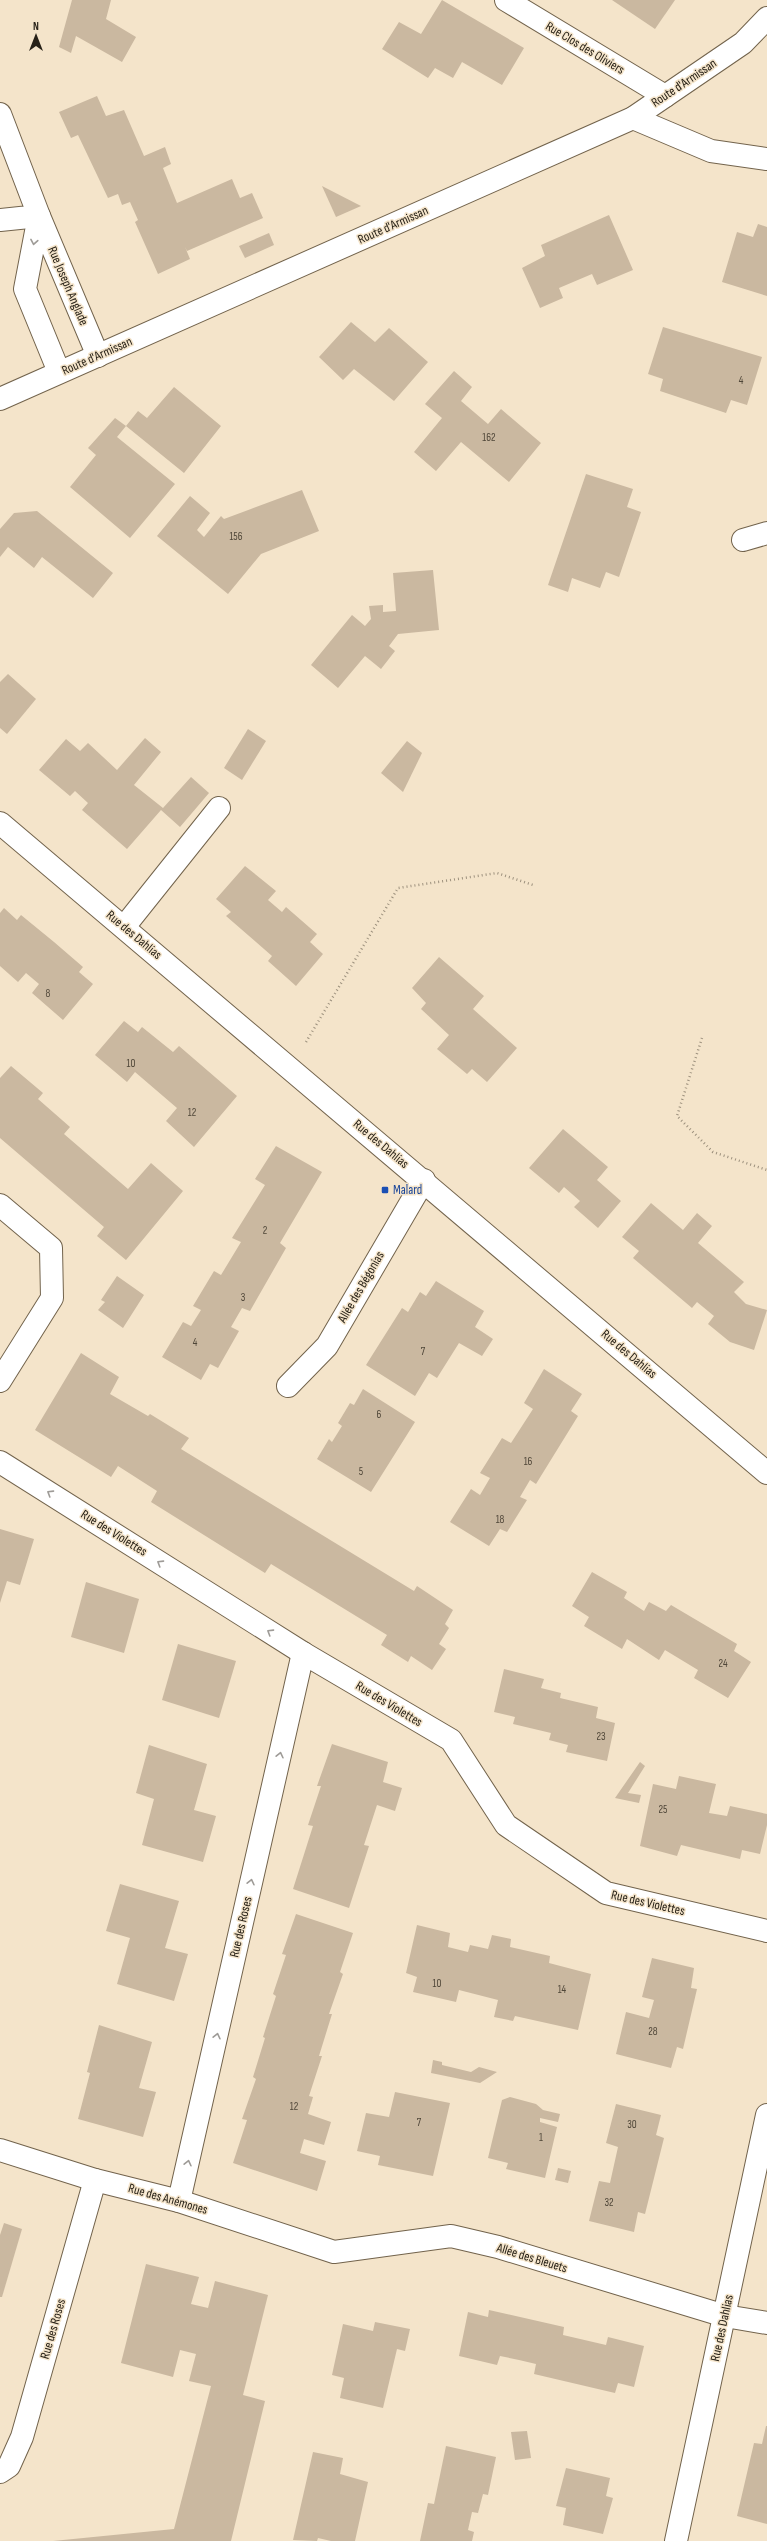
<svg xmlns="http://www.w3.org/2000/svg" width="767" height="2541" viewBox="0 0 767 2541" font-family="'Sofia Sans Condensed',sans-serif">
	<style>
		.building { fill: #cab8a0 }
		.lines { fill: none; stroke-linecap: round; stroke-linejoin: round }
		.minor-casing { stroke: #72634c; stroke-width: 24 }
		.path { stroke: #9d917e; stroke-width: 2.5; stroke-dasharray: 1 3; stroke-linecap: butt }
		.minor { stroke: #fff; stroke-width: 22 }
		.oneway { stroke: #9e9b97 }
		.transit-dot { fill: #1a4fb4; stroke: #f4e4ca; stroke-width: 1.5 }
		.labels { text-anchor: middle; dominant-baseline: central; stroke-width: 3; stroke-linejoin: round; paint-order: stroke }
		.number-label { font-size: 11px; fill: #504739 }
		.street-label { font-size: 13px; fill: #272117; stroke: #f4e4ca }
		.transit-label { font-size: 13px; fill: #164399; stroke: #f4e4ca; text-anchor: start }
	</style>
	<rect width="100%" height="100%" fill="#f4e4ca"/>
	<!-- building -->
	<g class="building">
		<polygon points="72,0 111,0 106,19 136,37 122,62 76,36 71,53 59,47"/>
		<polygon points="442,0 524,48 502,85 462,62 453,78 435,68 428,78 382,49 399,22 421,34"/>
		<polygon points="612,0 675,0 655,29"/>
		<polygon points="97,96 106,116 124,110 144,156 165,147 171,164 163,168 177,203 232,179 240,198 252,193 263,218 187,251 185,247 190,259 158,274 135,222 138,220 130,202 122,205 118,194 108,198 78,135 71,138 59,112"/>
		<polygon points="322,186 361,206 336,217"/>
		<polygon points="609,215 633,270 597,285 592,274 559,288 563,298 540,308 522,268 545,256 541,245"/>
		<polygon points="758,224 767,227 767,296 722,282 737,232 753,237"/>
		<polygon points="269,233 274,245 245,258 239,246"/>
		<polygon points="351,322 375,342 389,328 428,362 394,401 354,369 343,380 319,357"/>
		<polygon points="663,327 762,357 747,405 731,400 726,413 660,391 663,379 648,374"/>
		<polygon points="454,371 472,387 461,401 488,424 501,409 541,443 509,482 461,442 436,471 414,452 442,418 425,404"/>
		<polygon points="174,387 221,426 184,473 126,426 138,411 147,418"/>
		<polygon points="115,418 126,426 117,437 175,484 130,538 70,487 96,455 88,448"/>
		<polygon points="586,474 633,489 627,507 641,512 619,577 606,572 600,588 572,578 568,592 548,585"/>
		<polygon points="302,490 319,531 261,554 228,594 157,536 190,496 210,513 197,530 204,537 221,516 224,519"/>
		<polygon points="37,511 113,573 93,598 42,557 34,568 8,547 0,557 0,529 14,513"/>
		<polygon points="433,570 439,630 398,634 389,646 395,651 381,669 365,656 338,688 311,665 352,615 365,626 371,619 369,606 383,605 383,612 396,611 393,573"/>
		<polygon points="8,674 36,699 7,734 0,728 0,682"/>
		<polygon points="248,729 266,741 242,780 224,768"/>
		<polygon points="145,738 161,752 134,785 163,808 191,777 209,793 180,827 161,810 127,849 82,810 88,803 75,791 70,796 39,770 66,739 80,751 88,743 117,770"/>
		<polygon points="407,741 422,753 403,792 381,773"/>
		<polygon points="245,866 276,891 268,900 282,912 286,907 317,934 310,942 323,954 296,986 268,961 272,956 226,916 231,912 216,899"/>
		<polygon points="4,908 17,920 21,915 54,942 83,967 79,972 93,984 63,1020 32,993 39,984 26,973 18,982 0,966 0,913"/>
		<polygon points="439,957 484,996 473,1009 517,1048 487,1082 472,1069 467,1074 437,1049 449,1035 421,1009 426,1003 412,988"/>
		<polygon points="124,1021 138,1032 142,1027 173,1052 179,1046 237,1096 194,1147 166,1121 177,1108 135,1072 127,1082 95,1055"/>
		<polygon points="11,1066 43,1093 38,1099 70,1127 64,1134 128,1189 151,1163 183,1191 126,1260 97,1236 104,1227 0,1138 0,1078"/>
		<polygon points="563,1129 608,1167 597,1180 621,1201 598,1228 574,1207 580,1201 564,1187 559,1193 529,1168"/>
		<polygon points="276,1146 322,1172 280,1243 286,1248 250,1311 242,1308 231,1327 239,1331 218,1368 210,1364 201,1380 162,1357 183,1322 191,1326 201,1310 193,1306 214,1271 221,1275 241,1242 232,1238 265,1185 255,1179"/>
		<polygon points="651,1203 683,1230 697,1213 712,1226 698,1243 744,1282 734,1292 746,1304 767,1310 754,1350 730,1342 708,1324 714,1316 697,1302 692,1308 633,1258 639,1251 622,1237"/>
		<polygon points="117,1276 144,1295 123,1328 98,1310 105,1302 101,1300"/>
		<polygon points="436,1281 484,1311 475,1327 493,1339 482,1356 459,1343 437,1378 429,1373 415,1396 366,1365 402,1308 408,1312 420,1292 426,1296"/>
		<polygon points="81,1353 119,1377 110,1394 148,1416 150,1414 189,1438 181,1449 414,1591 417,1586 453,1610 445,1624 449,1628 439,1644 446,1649 432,1670 411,1656 408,1662 381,1645 387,1635 271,1564 265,1573 151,1502 157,1491 118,1466 111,1477 35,1430"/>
		<polygon points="544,1369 582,1394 571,1411 578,1416 536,1484 530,1480 520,1497 527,1500 507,1532 500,1529 489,1546 450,1522 471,1489 480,1495 490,1478 480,1473 502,1438 511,1443 533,1409 524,1403"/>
		<polygon points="363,1389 415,1422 371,1492 317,1459 329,1439 332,1442 342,1426 338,1423 350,1403 354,1405"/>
		<polygon points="0,1529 34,1539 20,1585 7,1581 0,1603"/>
		<polygon points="592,1572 627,1592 624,1598 644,1611 649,1602 666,1611 671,1605 737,1644 734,1651 751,1662 728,1698 694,1678 698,1670 665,1650 659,1660 627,1639 622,1649 584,1626 589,1617 572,1606"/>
		<polygon points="86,1582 139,1599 124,1653 71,1637"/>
		<polygon points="178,1644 236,1661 219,1718 162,1700"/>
		<polygon points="504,1669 544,1679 541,1688 561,1693 560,1698 598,1707 596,1718 615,1723 607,1761 566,1752 568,1745 549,1740 551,1733 513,1724 515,1717 494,1712"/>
		<polygon points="332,1744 388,1762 383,1782 402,1788 395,1811 377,1805 364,1845 369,1846 349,1908 293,1889 313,1826 308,1825 321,1786 317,1786"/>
		<polygon points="149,1745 207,1764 194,1810 216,1816 203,1862 142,1845 154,1799 136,1793"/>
		<polygon points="640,1762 645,1766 628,1793 641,1795 639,1803 615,1798"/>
		<polygon points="679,1776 716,1784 709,1813 727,1816 730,1806 767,1814 767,1825 760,1854 742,1850 740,1859 681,1845 677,1856 640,1846 653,1784 676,1789"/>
		<polygon points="120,1884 179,1901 165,1948 188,1954 174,2001 117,1984 130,1938 106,1931"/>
		<polygon points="296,1914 353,1933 340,1972 343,1974 329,2014 332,2014 319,2056 322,2056 309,2096 313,2097 308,2114 331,2122 324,2145 304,2139 300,2153 326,2161 317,2191 233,2163 247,2120 242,2119 256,2079 253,2077 265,2038 263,2037 276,1996 273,1994 286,1955 282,1954"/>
		<polygon points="417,1925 450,1933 448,1947 468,1952 470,1945 488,1949 492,1935 511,1939 510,1947 550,1956 549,1963 591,1974 578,2030 515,2016 513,2021 494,2017 498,2000 459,1990 456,2002 413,1992 417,1977 406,1973"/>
		<polygon points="652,1958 694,1968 691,1988 697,1989 683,2049 677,2047 671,2068 616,2054 626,2012 649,2018 654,2000 642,1997"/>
		<polygon points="99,2025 152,2042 139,2088 156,2092 143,2137 78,2119 90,2073 87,2072"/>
		<polygon points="433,2060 442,2062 442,2065 471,2072 479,2067 497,2072 480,2083 431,2073"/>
		<polygon points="395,2092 450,2103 433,2176 378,2165 380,2156 357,2151 366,2113 389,2117"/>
		<polygon points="510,2097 536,2104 543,2110 560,2114 558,2122 540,2118 540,2122 557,2127 545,2178 506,2169 508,2163 488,2158 502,2100"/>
		<polygon points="616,2104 661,2115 656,2135 664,2138 645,2214 638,2212 634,2232 589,2221 599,2181 610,2183 618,2147 606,2143"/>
		<polygon points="558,2168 571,2171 568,2183 555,2180"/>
		<polygon points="4,2223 22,2229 2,2297 0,2297 0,2235"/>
		<polygon points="146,2264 199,2277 191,2304 208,2308 215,2281 268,2295 243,2395 265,2401 231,2541 53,2541 174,2529 211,2386 189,2381 196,2354 180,2350 173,2377 121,2363"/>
		<polygon points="489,2310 564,2327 563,2335 606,2345 608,2337 644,2346 634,2387 618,2383 615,2393 534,2374 536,2364 519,2360 500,2356 497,2365 459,2356 468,2312 488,2317"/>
		<polygon points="375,2322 410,2329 405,2351 397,2349 383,2408 340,2398 344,2378 332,2375 343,2324 373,2331"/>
		<polygon points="766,2426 767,2426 767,2524 737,2516 754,2443 762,2444"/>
		<polygon points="527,2431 531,2458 515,2460 511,2432"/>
		<polygon points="446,2446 496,2457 488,2495 483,2494 478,2513 472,2512 468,2530 474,2532 472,2541 420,2541 428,2503 434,2504"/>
		<polygon points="313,2452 343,2458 340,2474 368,2482 355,2541 331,2541 318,2538 317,2541 293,2540"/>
		<polygon points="566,2468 610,2478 606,2496 613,2498 603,2534 563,2525 566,2508 556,2506"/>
	</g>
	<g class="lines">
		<defs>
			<g id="minor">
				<polyline points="506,0 665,96"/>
				<polyline points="0,114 39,216 0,220"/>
				<polyline points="633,118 711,151 767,159"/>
				<polyline points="59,372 25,289 39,216 98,356"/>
				<polyline points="0,399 633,118 743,43 767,18"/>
				<polyline points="743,540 767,533"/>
				<polyline points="0,823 767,1473"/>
				<polyline points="124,927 219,808"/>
				<polyline points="0,1205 51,1248 52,1298 0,1381"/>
				<polyline points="288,1386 327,1346 424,1180"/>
				<polyline points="0,1462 303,1653 451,1740 506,1825 606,1893 767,1931"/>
				<polyline points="0,2150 95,2180 179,2201 334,2252 451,2236 498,2247 725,2316 767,2323"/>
				<polyline points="179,2201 303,1653"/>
				<polyline points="0,2472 9,2466 22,2437 95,2180"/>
				<polyline points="676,2541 767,2115"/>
			</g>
		</defs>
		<!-- minor casing -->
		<use href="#minor" class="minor-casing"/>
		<!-- path -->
		<g class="path">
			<polyline points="702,1038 677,1116 713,1152 767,1170"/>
			<polyline points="306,1042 398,888 497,873 533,885"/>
		</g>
		<!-- minor -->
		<use href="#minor" class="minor"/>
	</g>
	<!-- one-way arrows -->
	<defs><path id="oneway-chevron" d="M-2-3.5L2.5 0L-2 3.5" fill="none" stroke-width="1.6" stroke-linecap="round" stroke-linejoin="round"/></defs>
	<g class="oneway">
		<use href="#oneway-chevron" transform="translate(34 242) rotate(100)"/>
		<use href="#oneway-chevron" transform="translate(50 1493) rotate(-148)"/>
		<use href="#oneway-chevron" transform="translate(160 1563) rotate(-148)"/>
		<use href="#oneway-chevron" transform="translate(270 1632) rotate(-148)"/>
		<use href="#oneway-chevron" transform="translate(280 1755) rotate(-77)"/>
		<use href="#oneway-chevron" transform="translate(251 1882) rotate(-77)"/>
		<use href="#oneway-chevron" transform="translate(217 2036) rotate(-77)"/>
		<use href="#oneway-chevron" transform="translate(188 2163) rotate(-77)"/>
	</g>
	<!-- markers -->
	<rect class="transit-dot" x="381" y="1186" width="8" height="8" rx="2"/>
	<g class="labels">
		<!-- number labels -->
		<g class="number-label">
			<text x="741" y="380">4</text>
			<text x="489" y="437">162</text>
			<text x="236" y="536">156</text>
			<text x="48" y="993">8</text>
			<text x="131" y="1063">10</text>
			<text x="192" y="1112">12</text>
			<text x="265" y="1230">2</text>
			<text x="243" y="1297">3</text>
			<text x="195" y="1342">4</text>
			<text x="423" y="1351">7</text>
			<text x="379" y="1414">6</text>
			<text x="528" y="1461">16</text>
			<text x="361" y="1471">5</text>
			<text x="500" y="1519">18</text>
			<text x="723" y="1663">24</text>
			<text x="601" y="1736">23</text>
			<text x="663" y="1809">25</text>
			<text x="437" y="1983">10</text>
			<text x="562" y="1989">14</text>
			<text x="653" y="2031">28</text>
			<text x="294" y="2106">12</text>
			<text x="419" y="2122">7</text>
			<text x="632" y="2124">30</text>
			<text x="541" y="2137">1</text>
			<text x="609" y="2202">32</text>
		</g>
		<!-- street labels -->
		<g class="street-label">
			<text transform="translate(585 48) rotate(31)">Rue Clos des Oliviers</text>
			<text transform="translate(684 83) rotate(-34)">Route d'Armissan</text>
			<text transform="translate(393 225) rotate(-24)">Route d'Armissan</text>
			<text transform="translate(68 286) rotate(67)">Rue Joseph Anglade</text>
			<text transform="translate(97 356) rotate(-24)">Route d'Armissan</text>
			<text transform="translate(134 935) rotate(40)">Rue des Dahlias</text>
			<text transform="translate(381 1144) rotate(40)">Rue des Dahlias</text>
			<text transform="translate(361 1287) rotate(-60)">Allée des Bégonias</text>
			<text transform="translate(629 1354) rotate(40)">Rue des Dahlias</text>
			<text transform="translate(114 1533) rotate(32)">Rue des Violettes</text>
			<text transform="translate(389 1704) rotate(31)">Rue des Violettes</text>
			<text transform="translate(648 1903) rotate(13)">Rue des Violettes</text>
			<text transform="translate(241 1927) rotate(-77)">Rue des Roses</text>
			<text transform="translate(168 2199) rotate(16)">Rue des Anémones</text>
			<text transform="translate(532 2258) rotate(17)">Allée des Bleuets</text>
			<text transform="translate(722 2328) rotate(-78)">Rue des Dahlias</text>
			<text transform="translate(53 2329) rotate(-74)">Rue des Roses</text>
		</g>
		<!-- transit labels -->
		<g class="transit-label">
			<text x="393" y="1190">Malard</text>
		</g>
	</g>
	<!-- north arrow -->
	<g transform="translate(36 36)" stroke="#f4e4ca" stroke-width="3" paint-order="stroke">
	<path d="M0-3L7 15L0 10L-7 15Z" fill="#272117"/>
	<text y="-6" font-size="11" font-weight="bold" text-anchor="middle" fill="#272117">N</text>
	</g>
</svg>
